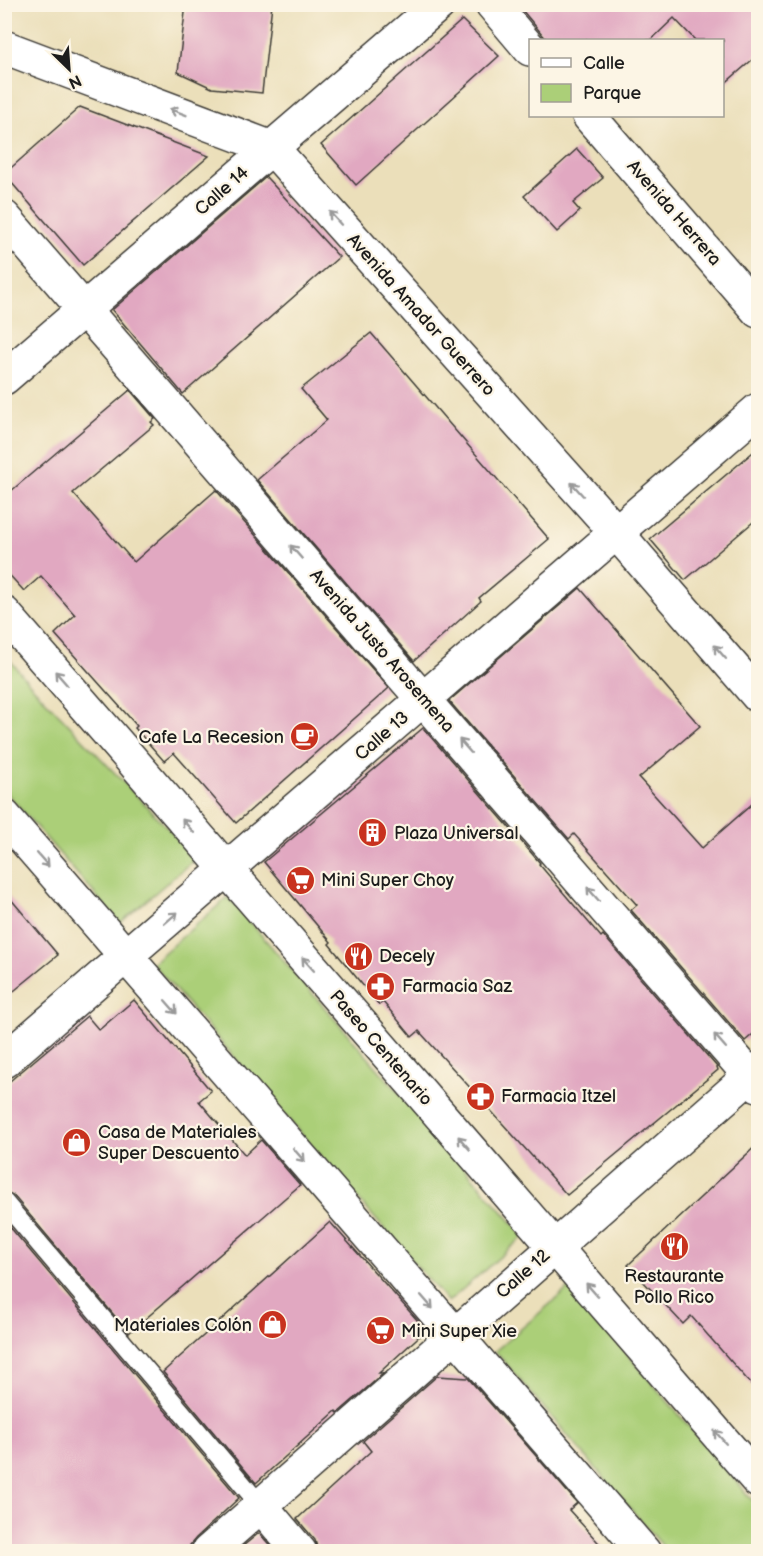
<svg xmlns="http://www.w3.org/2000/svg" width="763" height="1556" viewBox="0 0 763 1556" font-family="'Balsamiq Sans',sans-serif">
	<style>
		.green { fill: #abcf78; stroke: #64764a; stroke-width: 1.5 }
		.building { fill: #e1a8c1 }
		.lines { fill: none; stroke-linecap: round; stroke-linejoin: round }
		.lane-casing { stroke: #3b3934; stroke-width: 21 }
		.street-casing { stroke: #3b3934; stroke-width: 36 }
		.secondary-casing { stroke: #3b3934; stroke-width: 36 }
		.primary-casing { stroke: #3b3934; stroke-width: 36 }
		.lane { stroke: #fff; stroke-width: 18 }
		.street { stroke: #fff; stroke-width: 33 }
		.secondary { stroke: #fff; stroke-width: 33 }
		.primary { stroke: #fff; stroke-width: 33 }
		.oneway { stroke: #999 }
		.labels { text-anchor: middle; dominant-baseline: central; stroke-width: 4.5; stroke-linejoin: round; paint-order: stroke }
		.street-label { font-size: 18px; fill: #1c1c1c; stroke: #fcf5e5 }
		.poi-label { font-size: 18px; fill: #1c1c1c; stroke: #fcf5e5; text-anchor: start }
	</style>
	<rect width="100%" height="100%" fill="#fcf5e5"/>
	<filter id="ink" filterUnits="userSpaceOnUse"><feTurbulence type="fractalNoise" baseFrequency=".0167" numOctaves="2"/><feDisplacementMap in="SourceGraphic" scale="12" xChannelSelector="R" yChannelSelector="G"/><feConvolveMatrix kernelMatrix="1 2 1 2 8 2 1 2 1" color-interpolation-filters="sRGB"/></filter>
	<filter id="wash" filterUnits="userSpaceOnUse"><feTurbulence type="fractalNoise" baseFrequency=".008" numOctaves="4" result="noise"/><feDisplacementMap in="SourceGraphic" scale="24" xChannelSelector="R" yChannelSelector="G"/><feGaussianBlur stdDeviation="1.35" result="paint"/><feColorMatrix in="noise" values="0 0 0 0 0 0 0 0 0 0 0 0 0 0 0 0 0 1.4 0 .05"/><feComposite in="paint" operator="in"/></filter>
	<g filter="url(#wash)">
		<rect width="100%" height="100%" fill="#ebdfba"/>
		<!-- green -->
		<g class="green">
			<polygon points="4,653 29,683 196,858 120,923 5,791"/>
			<polygon points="228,897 524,1236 448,1302 152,963"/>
			<polygon points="570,1287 758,1507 758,1551 667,1551 495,1351"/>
		</g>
		<g id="blocks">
			<!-- building -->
			<g class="building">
				<polygon points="186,4 272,4 262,93 212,88 178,72"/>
				<polygon points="517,4 759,4 759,54 723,85 723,40 695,40 674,18 651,40 547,40"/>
				<polygon points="462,20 499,56 356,185 321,145"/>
				<polygon points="80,107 209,156 83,265 4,174"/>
				<polygon points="577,149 603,178 573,203 580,211 557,232 524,196"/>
				<polygon points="266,177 339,257 183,394 112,310"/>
				<polygon points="371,333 549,539 479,598 481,601 414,661 257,480 327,420 301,389"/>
				<polygon points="130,390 155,419 151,422 154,425 73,493 134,562 216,490 389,688 236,823 174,753 164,761 135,728 137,726 55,634 75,615 41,576 24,591 4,569 4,497"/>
				<polygon points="759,447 759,517 685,580 650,539"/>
				<polygon points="580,588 700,726 639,778 702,848 759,798 759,1029 745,1041 631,910 637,905 574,834 569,839 449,701"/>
				<polygon points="423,728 540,863 539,864 601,937 603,935 717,1067 718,1070 567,1195 419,1031 412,1037 383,1002 379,1005 329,944 331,942 264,862"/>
				<polygon points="4,891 58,955 4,999"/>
				<polygon points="134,1000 211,1091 199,1101 245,1155 261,1140 300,1185 129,1333 13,1195 4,1191 4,1086 87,1016 99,1030"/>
				<polygon points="759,1143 759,1393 691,1316 683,1324 628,1265"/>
				<polygon points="4,1220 239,1498 196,1538 190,1545 190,1551 13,1551 4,1542"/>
				<polygon points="330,1222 426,1330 379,1373 384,1373 338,1413 336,1411 256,1483 163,1372"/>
				<polygon points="437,1376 468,1378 577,1503 569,1510 606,1551 318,1551 315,1540 297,1519 371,1451 363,1441"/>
				<polygon points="259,1533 275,1551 237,1551"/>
			</g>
		</g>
	</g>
	<g filter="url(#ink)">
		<use href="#blocks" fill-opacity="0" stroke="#3b3934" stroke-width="1.5"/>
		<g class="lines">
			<defs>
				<polyline id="lane" points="4,1202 261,1506"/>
				<g id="street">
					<polyline points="492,4 530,49"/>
					<polyline points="589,116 758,311"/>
					<polyline points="4,217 758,1085"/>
					<polyline points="4,378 439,4"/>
					<polyline points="261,1506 300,1552"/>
					<polyline points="208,1552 758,1069"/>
				</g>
				<g id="secondary">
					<polyline points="4,47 272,148 616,532 758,696"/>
					<polyline points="4,1061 758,410"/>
				</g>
				<g id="primary">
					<polyline points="4,613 758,1481"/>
					<polyline points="4,816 644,1552"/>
				</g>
			</defs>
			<!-- lane casing -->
			<use href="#lane" class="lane-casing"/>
			<!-- street casing -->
			<use href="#street" class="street-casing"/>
			<!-- secondary casing -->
			<use href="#secondary" class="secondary-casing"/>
			<!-- primary casing -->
			<use href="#primary" class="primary-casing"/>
			<!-- lane -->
			<use href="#lane" class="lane"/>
			<!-- street -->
			<use href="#street" class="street"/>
			<!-- secondary -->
			<use href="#secondary" class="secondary"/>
			<!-- primary -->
			<use href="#primary" class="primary"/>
		</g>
		<!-- one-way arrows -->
		<defs><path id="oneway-shaft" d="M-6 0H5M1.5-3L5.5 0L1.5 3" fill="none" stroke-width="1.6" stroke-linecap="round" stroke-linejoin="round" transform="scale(1.5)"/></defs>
		<g class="oneway">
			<use href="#oneway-shaft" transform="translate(178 112) rotate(-159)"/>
			<use href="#oneway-shaft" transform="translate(335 218) rotate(-132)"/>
			<use href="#oneway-shaft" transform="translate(577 489) rotate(-132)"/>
			<use href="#oneway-shaft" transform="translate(296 552) rotate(-131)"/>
			<use href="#oneway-shaft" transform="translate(720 652) rotate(-131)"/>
			<use href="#oneway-shaft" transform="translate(61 678) rotate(-131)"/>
			<use href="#oneway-shaft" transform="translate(465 746) rotate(-131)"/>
			<use href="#oneway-shaft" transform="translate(188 826) rotate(-131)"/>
			<use href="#oneway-shaft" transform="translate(43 860) rotate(49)"/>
			<use href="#oneway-shaft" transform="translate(593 894) rotate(-131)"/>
			<use href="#oneway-shaft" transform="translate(171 918) rotate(-41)"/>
			<use href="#oneway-shaft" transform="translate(308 964) rotate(-131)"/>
			<use href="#oneway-shaft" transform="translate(171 1007) rotate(49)"/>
			<use href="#oneway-shaft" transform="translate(720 1041) rotate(-131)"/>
			<use href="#oneway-shaft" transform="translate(464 1143) rotate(-131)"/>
			<use href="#oneway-shaft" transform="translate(299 1155) rotate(49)"/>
			<use href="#oneway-shaft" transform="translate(592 1290) rotate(-131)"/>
			<use href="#oneway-shaft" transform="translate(427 1302) rotate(49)"/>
			<use href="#oneway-shaft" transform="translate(720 1437) rotate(-131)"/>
		</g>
	</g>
	<!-- icons -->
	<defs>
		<symbol id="cafe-disc" viewBox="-11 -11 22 22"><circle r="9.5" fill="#c8321e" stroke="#fcf5e5"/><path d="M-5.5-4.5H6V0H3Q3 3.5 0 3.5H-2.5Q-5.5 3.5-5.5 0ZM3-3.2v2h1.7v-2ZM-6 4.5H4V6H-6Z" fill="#fff"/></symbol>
		<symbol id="building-disc" viewBox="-11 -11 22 22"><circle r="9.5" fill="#c8321e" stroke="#fcf5e5"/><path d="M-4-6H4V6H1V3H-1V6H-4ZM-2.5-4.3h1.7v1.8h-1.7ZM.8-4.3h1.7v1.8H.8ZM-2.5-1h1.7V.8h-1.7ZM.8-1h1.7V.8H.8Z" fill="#fff"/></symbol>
		<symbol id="supermarket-disc" viewBox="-11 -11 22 22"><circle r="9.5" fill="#c8321e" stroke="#fcf5e5"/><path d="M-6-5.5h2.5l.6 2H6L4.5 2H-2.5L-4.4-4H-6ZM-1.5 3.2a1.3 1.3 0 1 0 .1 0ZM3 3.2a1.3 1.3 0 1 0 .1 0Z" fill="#fff"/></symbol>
		<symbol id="restaurant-disc" viewBox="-11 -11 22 22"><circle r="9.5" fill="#c8321e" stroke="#fcf5e5"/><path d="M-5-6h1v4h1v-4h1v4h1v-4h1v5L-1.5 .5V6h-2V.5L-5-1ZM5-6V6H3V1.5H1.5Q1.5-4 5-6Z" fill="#fff"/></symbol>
		<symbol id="pharmacy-disc" viewBox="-11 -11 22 22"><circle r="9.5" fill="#c8321e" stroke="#fcf5e5"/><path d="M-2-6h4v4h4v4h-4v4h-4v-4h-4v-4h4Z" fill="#fff"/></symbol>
		<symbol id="shop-disc" viewBox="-11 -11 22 22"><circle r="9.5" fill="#c8321e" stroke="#fcf5e5"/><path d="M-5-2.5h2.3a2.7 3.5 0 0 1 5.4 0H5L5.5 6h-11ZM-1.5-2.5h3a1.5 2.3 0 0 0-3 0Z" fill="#fff"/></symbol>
	</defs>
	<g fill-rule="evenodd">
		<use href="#cafe-disc" x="288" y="720" width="33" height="33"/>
		<use href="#building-disc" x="356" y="816" width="33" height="33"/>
		<use href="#supermarket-disc" x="284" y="864" width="33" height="33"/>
		<use href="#restaurant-disc" x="342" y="940" width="33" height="33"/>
		<use href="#pharmacy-disc" x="364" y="970" width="33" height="33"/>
		<use href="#pharmacy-disc" x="464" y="1080" width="33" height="33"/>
		<use href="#shop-disc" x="60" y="1126" width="33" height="33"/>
		<use href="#restaurant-disc" x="658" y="1230" width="33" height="33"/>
		<use href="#shop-disc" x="256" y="1308" width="33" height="33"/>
		<use href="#supermarket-disc" x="364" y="1314" width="33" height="33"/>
	</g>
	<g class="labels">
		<!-- street labels -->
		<g class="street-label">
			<text transform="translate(222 191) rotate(-41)">Calle 14</text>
			<text transform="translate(674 213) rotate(49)">Avenida Herrera</text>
			<text transform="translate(421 315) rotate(48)">Avenida Amador Guerrero</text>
			<text transform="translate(382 651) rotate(49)">Avenida Justo Arosemena</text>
			<text transform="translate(382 736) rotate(-41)">Calle 13</text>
			<text transform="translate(381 1048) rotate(49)">Paseo Centenario</text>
			<text transform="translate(523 1274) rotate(-41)">Calle 12</text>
		</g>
		<!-- poi labels -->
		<g class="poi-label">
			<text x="284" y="737" text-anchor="end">Cafe La Recesion</text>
			<text x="394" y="833">Plaza Universal</text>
			<text x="321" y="880">Mini Super Choy</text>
			<text x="379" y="956">Decely</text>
			<text x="402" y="986">Farmacia Saz</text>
			<text x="501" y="1096">Farmacia Itzel</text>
			<text x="98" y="1132">Casa de Materiales<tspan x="98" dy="21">Super Descuento</tspan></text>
			<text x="674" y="1276" text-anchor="middle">Restaurante<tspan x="674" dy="21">Pollo Rico</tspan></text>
			<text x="252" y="1325" text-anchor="end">Materiales Colón</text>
			<text x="401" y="1331">Mini Super Xie</text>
		</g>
	</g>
	<!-- margin -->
	<rect width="763" height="1556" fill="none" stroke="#fcf5e5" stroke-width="24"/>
	<!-- legend -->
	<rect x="529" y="39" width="195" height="78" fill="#fcf5e5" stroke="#a29e95" stroke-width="1.5"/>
	<rect x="541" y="58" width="30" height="9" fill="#ffffff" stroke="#a29e95" stroke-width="1.5"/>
	<text x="583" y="69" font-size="18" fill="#1c1c1c">Calle</text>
	<rect x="541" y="84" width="30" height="18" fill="#abcf78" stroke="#a29e95" stroke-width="1.5"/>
	<text x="583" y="99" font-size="18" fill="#1c1c1c">Parque</text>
	<!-- north arrow -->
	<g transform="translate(69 69) rotate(155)" stroke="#fcf5e5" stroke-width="4.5" paint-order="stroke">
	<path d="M0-4.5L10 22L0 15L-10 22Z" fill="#1c1c1c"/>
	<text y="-9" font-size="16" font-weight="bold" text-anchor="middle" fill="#1c1c1c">N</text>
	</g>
</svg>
